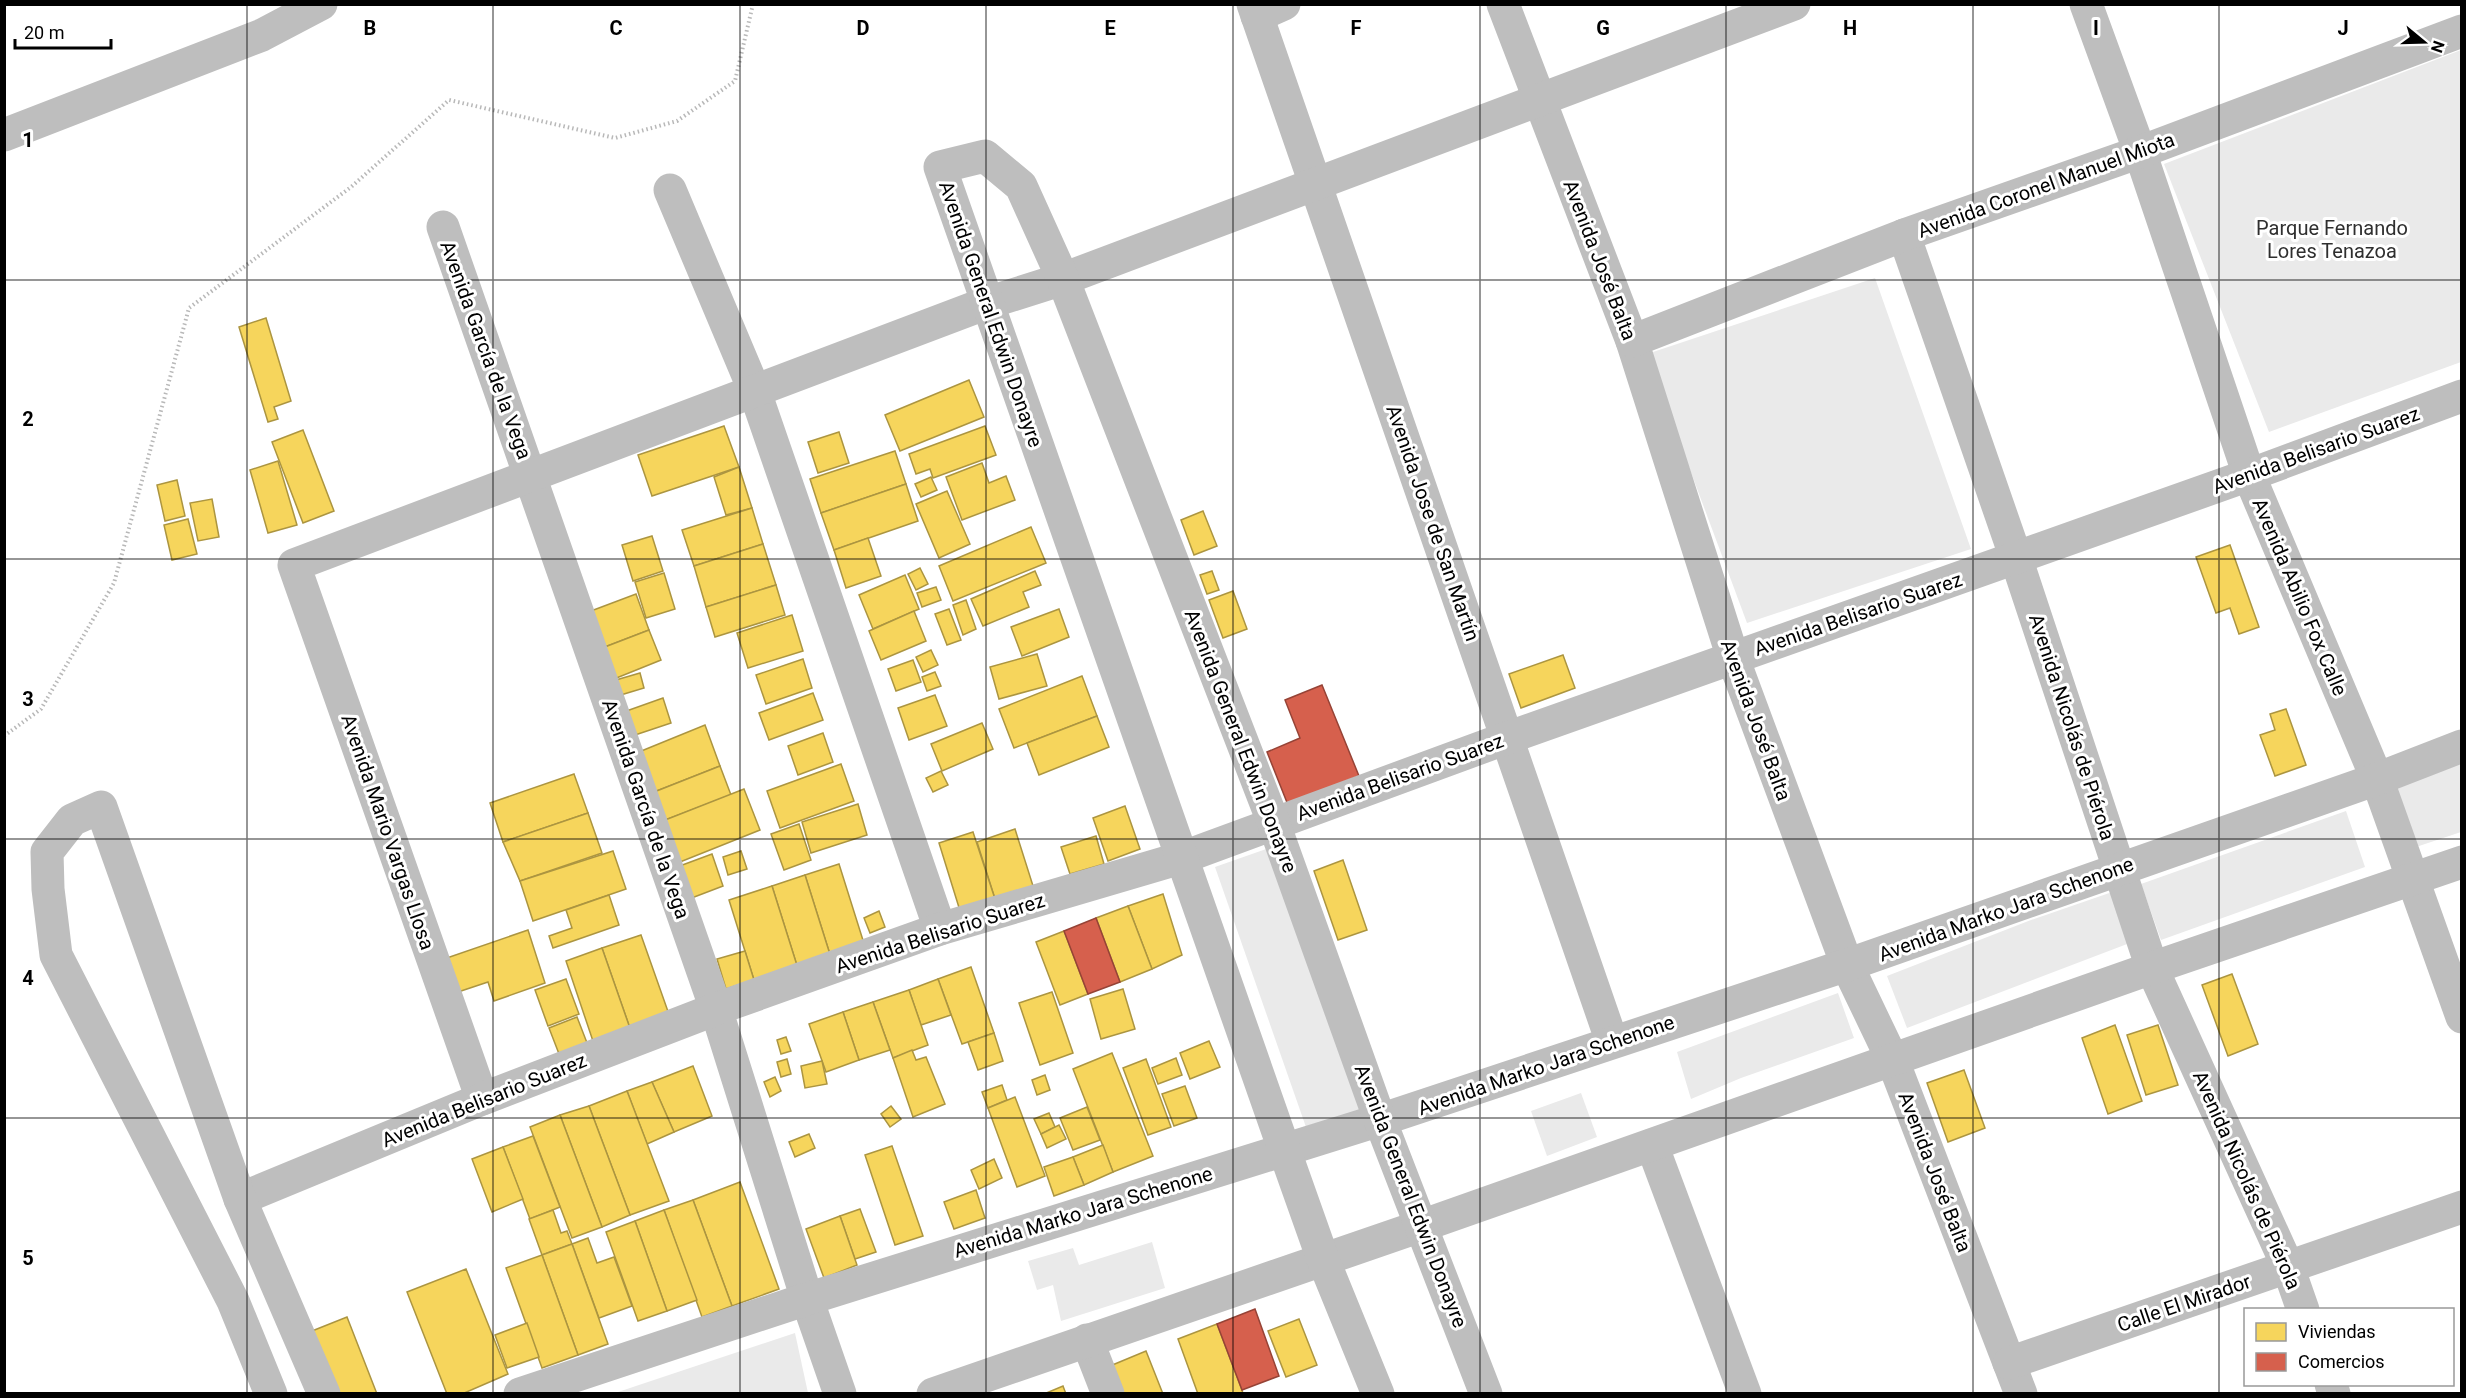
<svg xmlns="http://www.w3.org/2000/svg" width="2466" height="1398" viewBox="0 0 2466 1398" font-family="Roboto,sans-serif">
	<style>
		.green { fill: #eaeaea }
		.homes { fill: #f6d55c; stroke: #ac9540; stroke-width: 1.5 }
		.shops { fill: #d6604d; stroke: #964336; stroke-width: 1.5 }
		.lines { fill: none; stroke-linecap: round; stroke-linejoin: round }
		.path { stroke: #b8b8b8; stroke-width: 4; stroke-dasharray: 1.5 3; stroke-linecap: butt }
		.minor { stroke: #bebebe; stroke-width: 33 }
		.grid { fill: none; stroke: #000; stroke-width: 1.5; stroke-opacity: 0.55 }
		.labels { text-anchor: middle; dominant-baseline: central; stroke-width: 6; stroke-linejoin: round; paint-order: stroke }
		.street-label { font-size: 20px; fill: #000; stroke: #fff }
		.park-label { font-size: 20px; fill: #2f2f2f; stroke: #fff }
		.grid-label { font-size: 20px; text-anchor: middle; font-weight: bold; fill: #000; stroke: #fff; stroke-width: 6; stroke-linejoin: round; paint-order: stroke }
	</style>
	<rect width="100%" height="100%" fill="#fff"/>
	<!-- green -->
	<g class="green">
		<polygon points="2461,50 2461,362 2269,432 2164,164"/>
		<polygon points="1875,278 1971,549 1747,623 1647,354"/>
		<polygon points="2461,763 2461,832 2407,850 2386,788"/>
		<polygon points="2346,811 2365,867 2161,940 2141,884"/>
		<polygon points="1269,848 1360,1111 1307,1130 1215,867"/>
		<polygon points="2118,890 2135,941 1907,1028 1887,976 2031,920"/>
		<polygon points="1838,993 1854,1038 1741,1078 1691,1099 1677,1052"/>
		<polygon points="1581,1093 1597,1137 1547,1156 1531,1111"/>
		<polygon points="1152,1242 1165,1288 1061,1321 1053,1285 1037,1290 1028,1261 1073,1248 1079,1265"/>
		<polygon points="795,1333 808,1393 615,1393"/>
	</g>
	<!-- homes -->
	<g class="homes">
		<polygon points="266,318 291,401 274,407 278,419 268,422 239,327"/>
		<polygon points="969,380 984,417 900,451 885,415"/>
		<polygon points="724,426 739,467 652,496 638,455"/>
		<polygon points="985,426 996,455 933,478 930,469 916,474 909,454"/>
		<polygon points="303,430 334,511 303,523 272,442"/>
		<polygon points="839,432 849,463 818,473 808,442"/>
		<polygon points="895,451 906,484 821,513 810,479"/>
		<polygon points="278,461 297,525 268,533 250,470"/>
		<polygon points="982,463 989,483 1006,476 1015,500 962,520 946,477"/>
		<polygon points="739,467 752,508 726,515 714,477"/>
		<polygon points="931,477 937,490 921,497 915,484"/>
		<polygon points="177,480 185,516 165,521 157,485"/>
		<polygon points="906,484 918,521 834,550 821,513"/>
		<polygon points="947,491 970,544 939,558 916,504"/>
		<polygon points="212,499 219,537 198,541 190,503"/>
		<polygon points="752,508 763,544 694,566 682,530"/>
		<polygon points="1203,511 1217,546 1194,555 1181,520"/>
		<polygon points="188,519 197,554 172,560 164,525"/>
		<polygon points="1031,527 1046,563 953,601 939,566"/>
		<polygon points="652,536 663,571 633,581 622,545"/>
		<polygon points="868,538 881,576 846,588 834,550"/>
		<polygon points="763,544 776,585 706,607 694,566"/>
		<polygon points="2230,545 2259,627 2239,634 2230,608 2216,613 2196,557"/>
		<polygon points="920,568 928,584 916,590 908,574"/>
		<polygon points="1035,571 1041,585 1023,592 1029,607 983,626 971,599"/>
		<polygon points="1212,571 1219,590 1207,594 1200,575"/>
		<polygon points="664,573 675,609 646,618 635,582"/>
		<polygon points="905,575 919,609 873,629 859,595"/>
		<polygon points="776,585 785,615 715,637 706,607"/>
		<polygon points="936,587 941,600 922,607 917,593"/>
		<polygon points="1233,591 1247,629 1223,638 1209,600"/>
		<polygon points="636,594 649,630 597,650 583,614"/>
		<polygon points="966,600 976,629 963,635 953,605"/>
		<polygon points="949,609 961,640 947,645 935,614"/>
		<polygon points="1059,609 1069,637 1022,656 1011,627"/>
		<polygon points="914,611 926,641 881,660 869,631"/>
		<polygon points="792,615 803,651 748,668 737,633"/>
		<polygon points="649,630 661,660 609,681 597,650"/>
		<polygon points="931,650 938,665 923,672 916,657"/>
		<polygon points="1037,654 1047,686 999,699 990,667"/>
		<polygon points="1563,655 1575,688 1521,708 1509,674"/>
		<polygon points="803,659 812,688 766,704 756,675"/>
		<polygon points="913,660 921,682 896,691 888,669"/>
		<polygon points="935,672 941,686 927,691 922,677"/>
		<polygon points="640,673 644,688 614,697 609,682"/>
		<polygon points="1082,676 1097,716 1014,748 999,709"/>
		<polygon points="813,693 823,720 769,740 759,713"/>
		<polygon points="935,695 947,726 909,740 898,708"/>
		<polygon points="663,698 671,723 626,738 618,714"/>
		<polygon points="2286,709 2306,765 2275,776 2260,735 2275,730 2270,714"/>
		<polygon points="1097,716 1109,747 1039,775 1027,743"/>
		<polygon points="982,723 993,749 942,771 931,744"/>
		<polygon points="705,725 720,766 649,794 634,754"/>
		<polygon points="823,733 833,762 798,775 788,746"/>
		<polygon points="841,764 854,801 780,828 767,791"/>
		<polygon points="720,766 731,795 660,822 649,794"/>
		<polygon points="941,771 948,785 933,792 926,778"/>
		<polygon points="574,774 588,813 503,842 490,803"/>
		<polygon points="744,789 760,830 675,864 660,822"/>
		<polygon points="858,804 867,835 811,853 802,822"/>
		<polygon points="1125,806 1140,849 1108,861 1093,818"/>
		<polygon points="588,813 602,853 520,881 503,842"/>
		<polygon points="799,824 811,860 784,870 771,834"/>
		<polygon points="1015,829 1034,889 996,902 977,842"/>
		<polygon points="973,832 996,902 961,914 939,843"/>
		<polygon points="1096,836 1104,864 1070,874 1061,847"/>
		<polygon points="613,851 626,889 533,921 520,881"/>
		<polygon points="741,851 747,869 728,875 723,857"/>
		<polygon points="712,854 723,886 689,899 677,867"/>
		<polygon points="1343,860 1367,930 1338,940 1314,871"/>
		<polygon points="839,864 867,953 833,964 805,875"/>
		<polygon points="805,875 833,964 800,975 772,886"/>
		<polygon points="772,886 800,975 754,980 729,900"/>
		<polygon points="1163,894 1182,955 1152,969 1128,906"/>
		<polygon points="609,895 619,925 553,948 549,936 572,928 566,910"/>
		<polygon points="1128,906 1152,969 1120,982 1096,918"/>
		<polygon points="879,911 885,927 870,933 864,918"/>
		<polygon points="528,930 545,983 494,1001 488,982 452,994 441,960"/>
		<polygon points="1064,931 1088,994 1060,1005 1036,942"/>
		<polygon points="641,935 671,1020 632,1034 602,948"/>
		<polygon points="602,948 632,1034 595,1047 566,961"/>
		<polygon points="745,951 754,980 726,989 717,959"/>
		<polygon points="971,967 994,1033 962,1044 938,979"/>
		<polygon points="2232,974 2258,1044 2228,1056 2202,985"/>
		<polygon points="566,979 579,1014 548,1026 535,990"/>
		<polygon points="938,979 951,1015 921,1025 909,990"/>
		<polygon points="1123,989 1135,1029 1101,1039 1090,999"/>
		<polygon points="909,990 928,1045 893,1058 873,1002"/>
		<polygon points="1052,992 1073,1053 1040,1065 1019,1003"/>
		<polygon points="873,1002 890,1050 859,1060 843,1012"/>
		<polygon points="843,1012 859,1060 826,1072 809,1024"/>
		<polygon points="577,1017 589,1048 561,1059 549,1028"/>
		<polygon points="2115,1025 2142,1101 2108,1114 2082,1038"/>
		<polygon points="2158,1025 2178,1085 2146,1095 2127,1035"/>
		<polygon points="994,1033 1003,1061 978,1070 968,1042"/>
		<polygon points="786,1037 791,1051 781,1054 777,1040"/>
		<polygon points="1209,1041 1220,1067 1190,1079 1180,1053"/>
		<polygon points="912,1050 916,1060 926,1057 945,1104 913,1117 893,1058"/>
		<polygon points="1112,1053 1153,1156 1113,1172 1073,1069"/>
		<polygon points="1176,1058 1182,1075 1158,1084 1152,1068"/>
		<polygon points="787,1059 791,1074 781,1077 777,1062"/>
		<polygon points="1146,1059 1171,1127 1148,1135 1123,1068"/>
		<polygon points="822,1061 827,1084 805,1088 801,1066"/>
		<polygon points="693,1066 712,1116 674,1132 652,1082"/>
		<polygon points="1964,1070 1985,1128 1948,1142 1927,1083"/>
		<polygon points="1045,1075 1050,1090 1037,1095 1032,1080"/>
		<polygon points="775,1077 781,1091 770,1097 764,1082"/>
		<polygon points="652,1082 674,1132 647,1144 627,1091"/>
		<polygon points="1002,1085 1007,1100 988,1108 982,1092"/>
		<polygon points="1185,1086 1197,1118 1174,1126 1162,1094"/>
		<polygon points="627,1091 669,1201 630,1215 589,1106"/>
		<polygon points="1015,1097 1045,1176 1017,1187 988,1108"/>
		<polygon points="589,1106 630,1215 602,1227 560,1115"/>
		<polygon points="891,1106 901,1119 890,1127 881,1114"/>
		<polygon points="1087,1107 1100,1140 1073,1150 1060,1118"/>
		<polygon points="1049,1113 1055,1127 1041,1134 1034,1119"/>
		<polygon points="560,1115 602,1227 572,1238 530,1127"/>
		<polygon points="1059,1125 1066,1139 1047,1148 1041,1134"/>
		<polygon points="809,1134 815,1148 795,1157 789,1142"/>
		<polygon points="533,1136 560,1207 530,1219 503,1147"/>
		<polygon points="1103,1145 1113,1172 1084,1185 1073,1157"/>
		<polygon points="892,1146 923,1236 895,1245 865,1155"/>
		<polygon points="503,1147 523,1199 492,1212 472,1159"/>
		<polygon points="1073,1157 1084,1185 1054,1196 1044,1167"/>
		<polygon points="994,1159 1002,1178 979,1189 971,1170"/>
		<polygon points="740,1182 779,1289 732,1306 693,1200"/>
		<polygon points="976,1190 985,1218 954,1229 944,1202"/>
		<polygon points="693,1200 732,1306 702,1317 664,1210"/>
		<polygon points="860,1209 876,1252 855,1259 840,1216"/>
		<polygon points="553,1210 561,1233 567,1231 572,1244 542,1255 529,1219"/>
		<polygon points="664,1210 697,1300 667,1311 635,1221"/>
		<polygon points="840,1216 857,1265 824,1278 806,1229"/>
		<polygon points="635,1221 667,1311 638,1321 606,1232"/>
		<polygon points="588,1238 597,1263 614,1257 632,1306 599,1318 572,1244"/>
		<polygon points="572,1244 608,1344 578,1355 542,1255"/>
		<polygon points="542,1255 578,1355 542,1368 506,1268"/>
		<polygon points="466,1269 508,1374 462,1394 447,1394 407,1292"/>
		<polygon points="347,1317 377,1394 338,1394 312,1331"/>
		<polygon points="1299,1319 1317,1365 1286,1377 1268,1331"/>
		<polygon points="527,1323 539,1357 507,1368 495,1335"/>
		<polygon points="1217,1324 1242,1390 1243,1394 1198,1394 1178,1339"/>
		<polygon points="1146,1351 1163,1394 1121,1394 1110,1366"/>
		<polygon points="1063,1386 1066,1394 1044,1394"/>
	</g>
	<!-- shops -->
	<g class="shops">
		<polygon points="1322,685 1359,776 1288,805 1267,752 1300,738 1285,700"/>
		<polygon points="1096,918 1120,982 1088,994 1064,931"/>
		<polygon points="1255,1309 1279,1376 1242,1390 1217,1324"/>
	</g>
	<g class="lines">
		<!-- path -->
		<polyline class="path" points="4,736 41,709 114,583 189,308 351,187 449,100 615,138 677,121 735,81 753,4"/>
		<!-- minor -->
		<g class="minor">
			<polyline points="1253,4 1612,1042"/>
			<polyline points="1503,4 1632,341 1733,658 1847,965 1893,1061 2021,1394"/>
			<polyline points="2086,4 2140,152 2249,475 2377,779 2462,1017"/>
			<polyline points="1257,16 1284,4"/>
			<polyline points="4,135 262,35 321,4"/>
			<polyline points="670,190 755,392 940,929"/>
			<polyline points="443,227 716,1009 807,1299 840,1394"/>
			<polyline points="1904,235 2016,558 2152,968 2288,1267 2303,1310"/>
			<polyline points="1632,341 1904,235 2140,152 2462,31"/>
			<polyline points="482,1099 294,565 987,303 1063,279 1794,4"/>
			<polyline points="1652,1145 1745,1394"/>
			<polyline points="240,1199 482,1099 716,1009 940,929 1181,858 1507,738 2249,475 2462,396"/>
			<polyline points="1087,1340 1108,1394"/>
			<polyline points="2009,1363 2462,1207"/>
			<polyline points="2331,1384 2334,1394"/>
			<polyline points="271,1394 233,1301 56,955 48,889 47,852 72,820 101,807 240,1199 324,1394"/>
			<polyline points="520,1394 807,1299 1380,1120 1847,965 2377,779 2462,746"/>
			<polyline points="933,1394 1421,1226 2152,968 2462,862"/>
			<polyline points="1378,1394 1323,1259 1284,1149 940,167 985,156 1021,186 1063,279 1274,824 1380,1120 1486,1394"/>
		</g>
	</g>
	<!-- grid -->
	<path class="grid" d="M 247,4 L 247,1394M 493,4 L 493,1394M 740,4 L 740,1394M 986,4 L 986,1394M 1233,4 L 1233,1394M 1480,4 L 1480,1394M 1726,4 L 1726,1394M 1973,4 L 1973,1394M 2219,4 L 2219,1394M 4,280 L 2462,280M 4,559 L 2462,559M 4,839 L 2462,839M 4,1118 L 2462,1118"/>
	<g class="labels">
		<!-- street labels -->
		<g class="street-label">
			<text transform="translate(2046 185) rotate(-20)">Avenida Coronel Manuel Miota</text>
			<text transform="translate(1600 260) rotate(69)">Avenida José Balta</text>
			<text transform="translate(991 314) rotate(71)">Avenida General Edwin Donayre</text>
			<text transform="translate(486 350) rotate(70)">Avenida García de la Vega</text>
			<text transform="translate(2316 450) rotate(-20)">Avenida Belisario Suarez</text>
			<text transform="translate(1433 523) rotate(71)">Avenida Jose de San Martín</text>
			<text transform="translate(2300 597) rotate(67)">Avenida Abilio Fox Calle</text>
			<text transform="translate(1858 614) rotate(-19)">Avenida Belisario Suarez</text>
			<text transform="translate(1756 720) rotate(70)">Avenida José Balta</text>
			<text transform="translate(2072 727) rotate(72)">Avenida Nicolás de Piérola</text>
			<text transform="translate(1241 741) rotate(69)">Avenida General Edwin Donayre</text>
			<text transform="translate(1400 777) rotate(-20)">Avenida Belisario Suarez</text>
			<text transform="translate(646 809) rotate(71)">Avenida García de la Vega</text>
			<text transform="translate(388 832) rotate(71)">Avenida Mario Vargas Llosa</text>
			<text transform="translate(2006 909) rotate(-20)">Avenida Marko Jara Schenone</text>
			<text transform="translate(940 933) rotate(-18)">Avenida Belisario Suarez</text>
			<text transform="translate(1546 1065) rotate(-19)">Avenida Marko Jara Schenone</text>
			<text transform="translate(484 1100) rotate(-22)">Avenida Belisario Suarez</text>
			<text transform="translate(1935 1172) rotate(69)">Avenida José Balta</text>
			<text transform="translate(2247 1180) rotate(66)">Avenida Nicolás de Piérola</text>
			<text transform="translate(1411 1196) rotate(69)">Avenida General Edwin Donayre</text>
			<text transform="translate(1083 1212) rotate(-17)">Avenida Marko Jara Schenone</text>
			<text transform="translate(2184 1303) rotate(-19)">Calle El Mirador</text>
		</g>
		<!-- park labels -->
		<g class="park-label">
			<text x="2332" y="228">Parque Fernando<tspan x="2332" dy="23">Lores Tenazoa</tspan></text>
		</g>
	</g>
	<g class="grid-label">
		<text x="370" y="35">B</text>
		<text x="616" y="35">C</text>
		<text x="863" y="35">D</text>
		<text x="1110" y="35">E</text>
		<text x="1356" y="35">F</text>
		<text x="1603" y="35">G</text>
		<text x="1850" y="35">H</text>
		<text x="2096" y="35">I</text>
		<text x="2343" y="35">J</text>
		<text x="28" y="147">1</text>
		<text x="28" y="426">2</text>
		<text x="28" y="706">3</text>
		<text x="28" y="985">4</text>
		<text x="28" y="1265">5</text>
	</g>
	<!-- border -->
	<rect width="2466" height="1398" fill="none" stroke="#000000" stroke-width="12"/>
	<!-- legend -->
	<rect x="2244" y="1308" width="210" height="78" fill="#ffffff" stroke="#999999" stroke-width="1.5"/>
	<rect x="2256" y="1323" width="30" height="18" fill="#f6d55c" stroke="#999999" stroke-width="1.5"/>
	<text x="2298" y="1338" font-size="18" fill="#000000">Viviendas</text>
	<rect x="2256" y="1353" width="30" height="18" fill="#d6604d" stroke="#999999" stroke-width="1.5"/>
	<text x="2298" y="1368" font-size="18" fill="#000000">Comercios</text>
	<!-- north arrow -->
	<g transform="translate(2424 42) rotate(109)" stroke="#ffffff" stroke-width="4.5" paint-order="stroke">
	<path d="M0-4.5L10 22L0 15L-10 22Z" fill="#000000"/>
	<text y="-9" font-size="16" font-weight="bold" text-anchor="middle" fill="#000000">N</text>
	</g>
	<!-- scale -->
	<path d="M15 39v9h96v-9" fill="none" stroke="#000000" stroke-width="3"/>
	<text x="24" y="39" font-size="18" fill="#000000" stroke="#ffffff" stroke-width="4.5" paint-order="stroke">20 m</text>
</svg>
